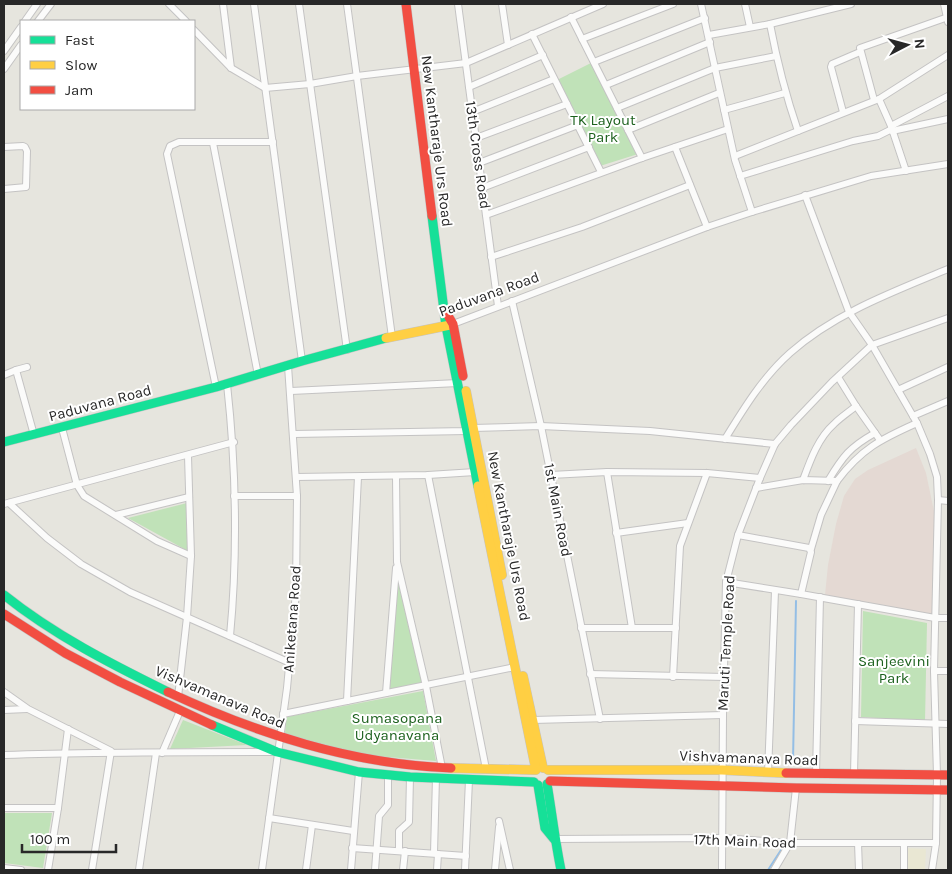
<svg xmlns="http://www.w3.org/2000/svg" width="952" height="874" viewBox="0 0 952 874" font-family="Karla,sans-serif">
	<style>
		.education { fill: #e9e7d3 }
		.medical { fill: #e4d9d3 }
		.green { fill: #c0e2b8 }
		.lines { fill: none; stroke-linecap: round; stroke-linejoin: round }
		.stream { stroke: #94bee5; stroke-width: 2 }
		.street-casing { stroke: #c4c3c3; stroke-width: 8 }
		.fast-casing { stroke: #c4c3c3; stroke-width: 10 }
		.slow-casing { stroke: #c4c3c3; stroke-width: 10 }
		.jam-casing { stroke: #c4c3c3; stroke-width: 10 }
		.street { stroke: #fbfbfa; stroke-width: 6 }
		.fast { stroke: #16e098; stroke-width: 9 }
		.slow { stroke: #ffcf43; stroke-width: 9 }
		.jam { stroke: #f24e42; stroke-width: 9 }
		.labels { text-anchor: middle; dominant-baseline: central; stroke-width: 4; stroke-linejoin: round; paint-order: stroke }
		.park-label { font-size: 15px; fill: #1c611d; stroke: #fff }
		.street-label { font-size: 15px; fill: #282828; stroke: #fff }
	</style>
	<rect width="100%" height="100%" fill="#e6e5de"/>
	<!-- education -->
	<polygon class="education" points="906,848 926,849 925,870 906,870"/>
	<!-- medical -->
	<polygon class="medical" points="916,448 926,473 935,516 932,614 825,595 828,565 836,524 844,496 855,479 868,470"/>
	<!-- green -->
	<g class="green">
		<polygon points="593,62 638,154 600,166 557,80"/>
		<polygon points="187,503 188,551 128,518"/>
		<polygon points="398,579 424,683 389,690"/>
		<polygon points="863,611 927,623 925,721 861,717"/>
		<polygon points="423,691 436,761 364,755 285,734 286,717"/>
		<polygon points="183,720 247,745 170,749"/>
		<polygon points="4,813 52,813 43,868 4,863"/>
	</g>
	<g class="lines">
		<!-- stream -->
		<g class="stream">
			<polyline points="793,761 796,601"/>
			<polyline points="768,870 781,850"/>
		</g>
		<defs>
			<g id="street">
				<polyline points="169,4 186,21"/>
				<polyline points="223,4 231,68"/>
				<polyline points="254,4 302,361"/>
				<polyline points="299,4 347,350"/>
				<polyline points="347,4 392,337"/>
				<polyline points="458,4 498,306"/>
				<polyline points="502,4 508,45"/>
				<polyline points="701,4 735,160 752,212"/>
				<polyline points="745,4 750,27"/>
				<polyline points="944,4 948,22"/>
				<polyline points="571,17 642,158"/>
				<polyline points="25,21 37,4"/>
				<polyline points="38,21 51,4"/>
				<path d="M 770,24 C 777,61 786,96 798,131"/>
				<polyline points="194,30 231,68 265,88 310,84 357,76 466,63 603,4"/>
				<polyline points="532,34 601,172"/>
				<polyline points="709,35 770,24 851,4"/>
				<polyline points="582,39 673,4"/>
				<polyline points="4,51 21,27"/>
				<polyline points="594,62 705,18"/>
				<polyline points="4,69 21,45"/>
				<polyline points="606,85 710,42"/>
				<polyline points="469,87 543,55"/>
				<polyline points="879,99 891,126 906,171"/>
				<polyline points="874,100 860,48 948,17"/>
				<polyline points="617,108 715,68 776,56"/>
				<polyline points="724,110 785,93"/>
				<polyline points="472,112 554,79"/>
				<polyline points="843,112 831,67 832,64 860,52"/>
				<polyline points="891,126 948,96"/>
				<polyline points="628,130 719,93"/>
				<polyline points="892,131 948,119"/>
				<polyline points="476,138 567,104"/>
				<polyline points="213,143 258,375"/>
				<polyline points="4,147 23,146 25,147 27,151 26,187 4,189"/>
				<polyline points="675,147 707,227"/>
				<polyline points="735,156 879,99 948,55"/>
				<polyline points="479,163 578,125"/>
				<polyline points="740,176 853,141 878,136 892,129"/>
				<polyline points="482,188 589,147"/>
				<polyline points="805,195 849,312 872,345 917,423 930,454 937,477 938,500 934,671 937,775 936,843 932,870"/>
				<polyline points="486,215 642,158 728,129"/>
				<polyline points="491,257 582,227 690,185"/>
				<polyline points="512,301 541,426 600,719"/>
				<polyline points="453,324 707,227 752,212 871,176 948,164"/>
				<polyline points="16,370 27,367"/>
				<polyline points="4,375 16,370 34,435"/>
				<polyline points="838,377 856,406 880,440"/>
				<path d="M 227,384 C 236,467 238,552 230,636"/>
				<polyline points="216,387 167,154 170,146 179,142 273,142"/>
				<polyline points="898,390 948,367"/>
				<polyline points="291,391 458,383"/>
				<polyline points="913,416 948,401"/>
				<polyline points="62,428 77,485 84,496 157,541 191,556"/>
				<polyline points="294,434 467,431 473,428 541,426 650,431 775,444"/>
				<path d="M 725,439 C 744,408 763,377 790,353 C 835,313 893,292 948,269"/>
				<polyline points="607,472 632,628"/>
				<polyline points="428,475 486,769"/>
				<polyline points="551,475 607,472 707,473 760,478"/>
				<polyline points="396,476 397,562 426,686 442,768"/>
				<polyline points="296,477 428,475 475,472"/>
				<path d="M 803,480 C 810,461 818,438 834,424 C 841,417 849,412 856,406"/>
				<path d="M 828,481 C 843,456 850,447 875,433"/>
				<path d="M 756,488 L 803,480 L 837,481 C 861,449 881,439 917,423"/>
				<polyline points="234,496 297,496"/>
				<polyline points="938,500 948,501"/>
				<polyline points="9,503 47,538 81,564 130,592 288,662"/>
				<polyline points="4,504 234,442"/>
				<polyline points="116,515 189,497"/>
				<polyline points="616,533 688,523"/>
				<polyline points="738,535 809,548 811,552 801,594"/>
				<polyline points="811,549 821,515 837,481"/>
				<polyline points="726,582 801,594 935,618 948,618"/>
				<polyline points="581,628 676,628"/>
				<polyline points="934,671 948,671"/>
				<polyline points="590,674 725,677"/>
				<polyline points="673,677 680,546 707,473"/>
				<polyline points="4,692 28,709 111,751 92,870"/>
				<polyline points="386,693 396,568"/>
				<polyline points="178,697 187,617 191,556 188,456"/>
				<polyline points="347,701 358,477"/>
				<polyline points="4,710 27,709"/>
				<polyline points="283,714 515,667"/>
				<polyline points="533,720 723,715"/>
				<polyline points="855,721 948,724"/>
				<polyline points="162,753 180,711"/>
				<path d="M 4,755 C 93,752 183,752 272,752"/>
				<polyline points="768,773 775,591"/>
				<polyline points="816,774 820,597"/>
				<polyline points="854,774 858,604"/>
				<polyline points="4,808 58,808"/>
				<polyline points="269,818 353,831"/>
				<polyline points="499,821 510,870"/>
				<polyline points="554,839 722,838 790,843 936,843"/>
				<polyline points="858,843 859,870"/>
				<polyline points="904,843 904,870"/>
				<polyline points="352,848 466,856"/>
				<polyline points="399,851 399,831 409,822 410,777"/>
				<polyline points="434,853 436,777"/>
				<polyline points="4,868 21,870"/>
				<polyline points="48,870 58,808 68,729"/>
				<polyline points="139,870 156,753"/>
				<polyline points="262,870 287,688 296,592 297,496 288,366"/>
				<polyline points="306,870 312,825"/>
				<polyline points="351,870 359,772"/>
				<polyline points="375,870 379,816 388,805 388,775"/>
				<polyline points="403,870 405,851"/>
				<polyline points="437,870 438,854"/>
				<polyline points="465,870 469,780"/>
				<polyline points="495,870 499,827"/>
				<polyline points="722,870 723,715 726,582 738,535 760,478 775,444 791,425 832,382 872,345 948,318"/>
				<polyline points="774,870 790,843 796,788"/>
			</g>
			<g id="fast">
				<polyline points="432,216 446,326 478,486"/>
				<polyline points="4,442 216,387 302,361 386,338"/>
				<path d="M 4,595 C 54,635 111,664 168,692"/>
				<polyline points="212,725 277,752 359,772 410,777 534,782"/>
				<path d="M 547,784 C 552,813 555,841 561,870"/>
				<polyline points="538,785 545,828 554,839"/>
			</g>
			<g id="slow">
				<polyline points="386,338 450,325"/>
				<polyline points="466,391 502,575"/>
				<polyline points="523,676 543,768"/>
				<polyline points="451,768 536,770 478,486"/>
				<polyline points="548,770 722,770 786,773"/>
			</g>
			<g id="jam">
				<polyline points="406,4 432,216"/>
				<polyline points="447,314 453,324 463,376"/>
				<polyline points="4,614 65,653 120,682 212,725"/>
				<path d="M 168,692 C 258,734 351,764 451,768"/>
				<polyline points="786,773 948,775"/>
				<polyline points="550,781 796,788 948,790"/>
			</g>
		</defs>
		<!-- street casing -->
		<use href="#street" class="street-casing"/>
		<!-- fast casing -->
		<use href="#fast" class="fast-casing"/>
		<!-- slow casing -->
		<use href="#slow" class="slow-casing"/>
		<!-- jam casing -->
		<use href="#jam" class="jam-casing"/>
		<!-- street -->
		<use href="#street" class="street"/>
		<!-- fast -->
		<use href="#fast" class="fast"/>
		<!-- slow -->
		<use href="#slow" class="slow"/>
		<!-- jam -->
		<use href="#jam" class="jam"/>
	</g>
	<g class="labels">
		<!-- park labels -->
		<g class="park-label">
			<text x="603" y="120">TK Layout<tspan x="603" dy="17">Park</tspan></text>
			<text x="894" y="661">Sanjeevini<tspan x="894" dy="17">Park</tspan></text>
			<text x="397" y="718">Sumasopana<tspan x="397" dy="17">Udyanavana</tspan></text>
		</g>
		<!-- street labels -->
		<g class="street-label">
			<text transform="translate(437 141) rotate(83)">New Kantharaje Urs Road</text>
			<text transform="translate(478 155) rotate(82)">13th Cross Road</text>
			<text transform="translate(489 294) rotate(-20)">Paduvana Road</text>
			<text transform="translate(100 403) rotate(-15)">Paduvana Road</text>
			<text transform="translate(558 510) rotate(79)">1st Main Road</text>
			<text transform="translate(509 536) rotate(79)">New Kantharaje Urs Road</text>
			<text transform="translate(292 619) rotate(-86)">Aniketana Road</text>
			<text transform="translate(726 643) rotate(-87)">Maruti Temple Road</text>
			<text transform="translate(220 697) rotate(23)">Vishvamanava Road</text>
			<text transform="translate(749 758) rotate(2)">Vishvamanava Road</text>
			<text transform="translate(745 841) rotate(2)">17th Main Road</text>
		</g>
	</g>
	<!-- border -->
	<rect width="952" height="874" fill="none" stroke="#282828" stroke-width="10"/>
	<!-- legend -->
	<rect x="20" y="20" width="175" height="90" fill="#ffffff" stroke="#a9a9a9"/>
	<rect x="30" y="36" width="25" height="8" fill="#16e098" stroke="#a9a9a9"/>
	<text x="65" y="45" font-size="15" fill="#282828">Fast</text>
	<rect x="30" y="61" width="25" height="8" fill="#ffcf43" stroke="#a9a9a9"/>
	<text x="65" y="70" font-size="15" fill="#282828">Slow</text>
	<rect x="30" y="86" width="25" height="8" fill="#f24e42" stroke="#a9a9a9"/>
	<text x="65" y="95" font-size="15" fill="#282828">Jam</text>
	<!-- north arrow -->
	<g transform="translate(907 45) rotate(84)" stroke="#ffffff" stroke-width="4" paint-order="stroke">
	<path d="M0-4L9 19L0 12L-9 19Z" fill="#282828"/>
	<text y="-8" font-size="14" font-weight="bold" text-anchor="middle" fill="#282828">N</text>
	</g>
	<!-- scale -->
	<path d="M22 844v8h94v-8" fill="none" stroke="#282828" stroke-width="2.5"/>
	<text x="30" y="844" font-size="15" fill="#282828" stroke="#ffffff" stroke-width="4" paint-order="stroke">100 m</text>
</svg>
